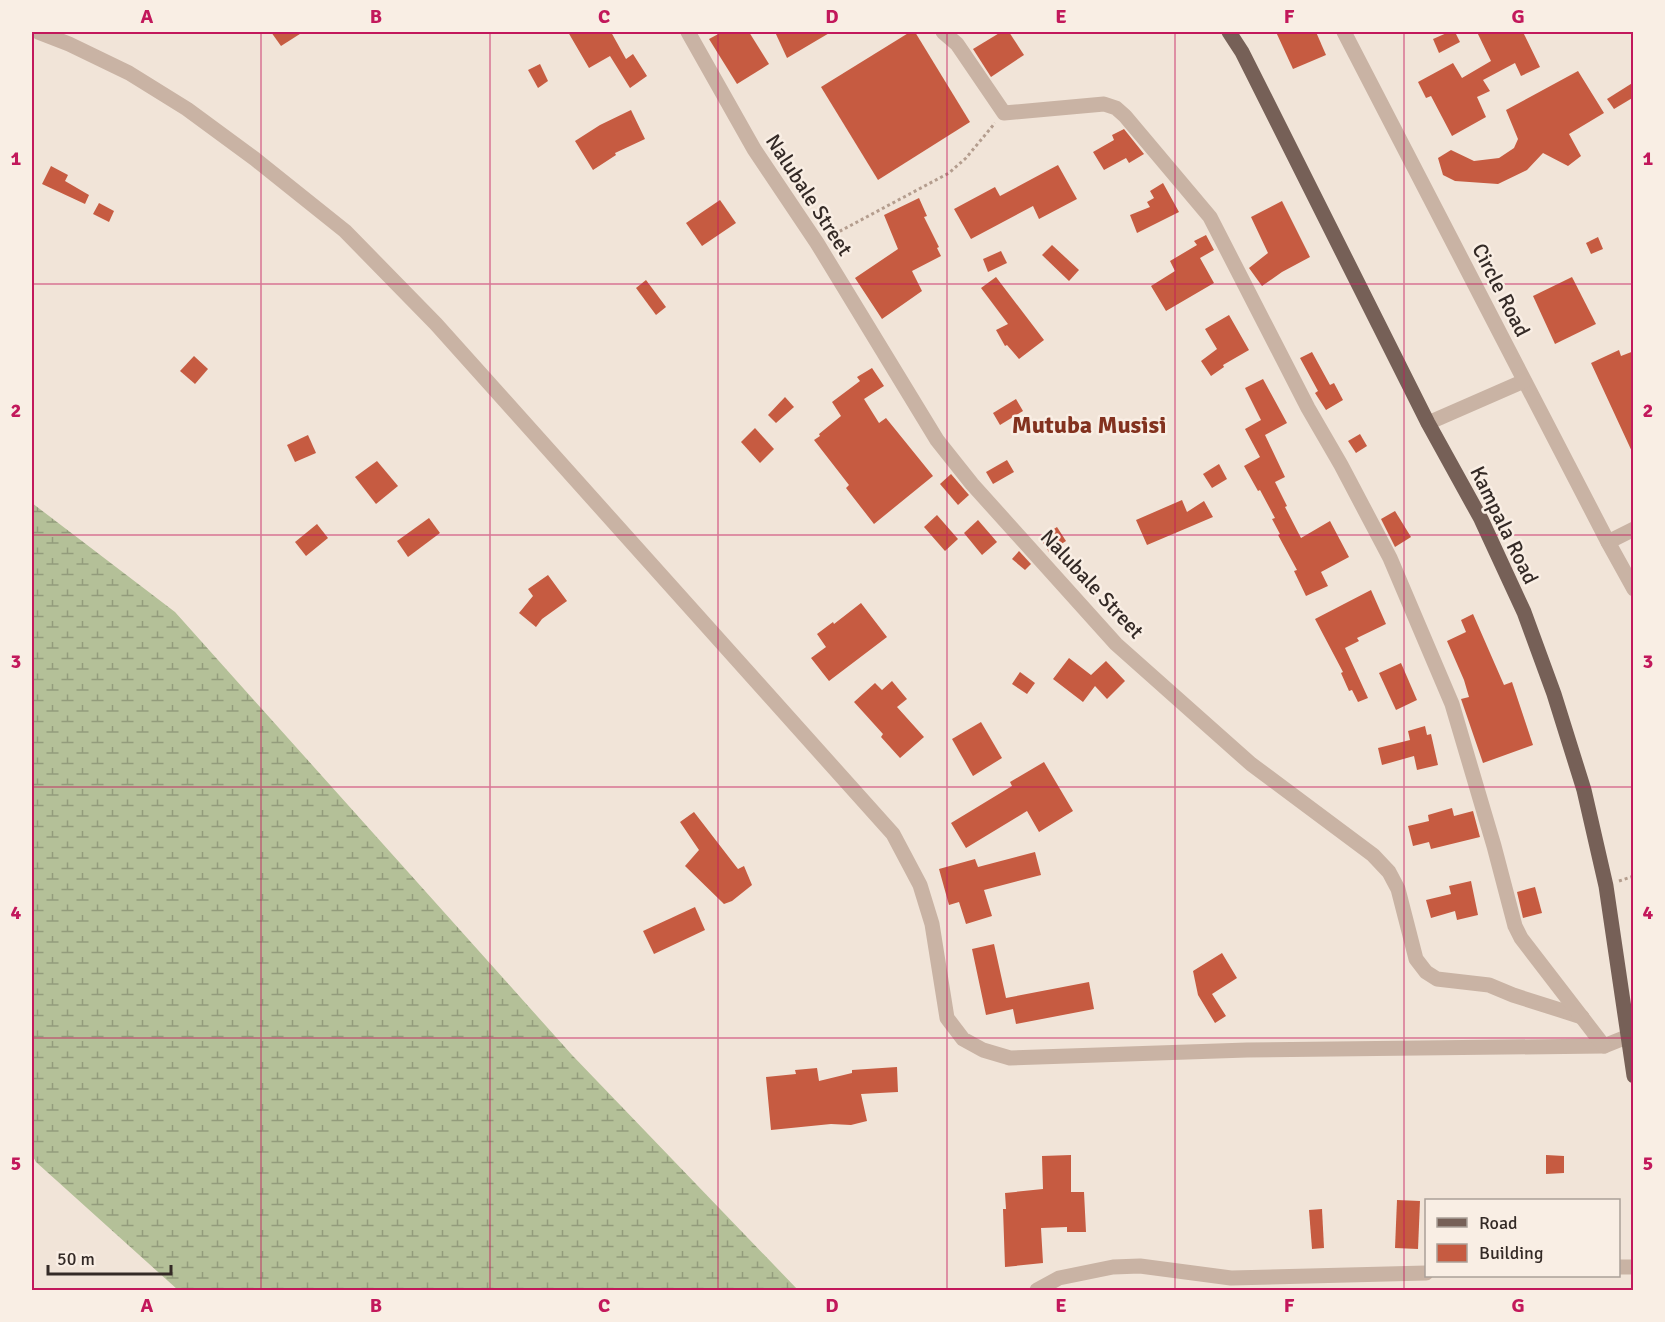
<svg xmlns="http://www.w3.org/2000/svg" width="1665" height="1322" viewBox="0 0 1665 1322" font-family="Signika,sans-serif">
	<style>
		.wetland { fill: url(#wetland-marsh) }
		.building { fill: #c65b41 }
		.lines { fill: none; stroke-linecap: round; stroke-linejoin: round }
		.path { stroke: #b49d8e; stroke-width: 3; stroke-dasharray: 3 3; stroke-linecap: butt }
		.minor { stroke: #c9b3a4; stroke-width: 15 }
		.primary { stroke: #766057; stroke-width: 15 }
		.grid { fill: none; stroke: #c2185b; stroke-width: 1.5; stroke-opacity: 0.55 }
		.labels { text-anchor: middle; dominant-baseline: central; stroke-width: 5; stroke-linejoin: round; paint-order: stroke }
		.street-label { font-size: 21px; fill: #342a26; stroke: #f9eee4 }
		.quarter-label { font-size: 24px; font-weight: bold; fill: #83321f; stroke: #f9eee4 }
		.neatline { fill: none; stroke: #c2185b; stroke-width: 2 }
		.grid-label { font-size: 20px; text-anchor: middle; font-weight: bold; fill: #c2185b }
	</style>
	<defs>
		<pattern id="wetland-marsh" width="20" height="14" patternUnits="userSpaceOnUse" patternTransform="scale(1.5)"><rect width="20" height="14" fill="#b4c098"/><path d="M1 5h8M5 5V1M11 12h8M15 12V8" fill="none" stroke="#939c7c"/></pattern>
	</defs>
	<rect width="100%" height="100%" fill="#f1e4d8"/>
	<!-- wetland -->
	<polygon class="wetland" points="32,503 175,612 572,1055 798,1290 178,1290 36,1162 32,1155"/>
	<!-- building -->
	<g class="building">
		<polygon points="271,32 303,32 281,46"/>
		<polygon points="568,32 611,32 626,59 633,54 647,76 630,88 610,56 589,68"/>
		<polygon points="722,32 749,32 769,64 737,84 709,39"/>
		<polygon points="775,32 831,32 787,58"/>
		<polygon points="910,32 915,32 970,122 878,180 821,87"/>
		<polygon points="1001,32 1009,32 1024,55 991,77 973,49"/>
		<polygon points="1276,32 1316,32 1326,55 1293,69"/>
		<polygon points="1449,32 1455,32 1460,42 1439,53 1433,39"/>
		<polygon points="1477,32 1523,32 1540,67 1521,76 1515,63 1483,80 1490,91 1477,97 1486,117 1452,136 1431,96 1426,98 1418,82 1453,63 1462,78 1491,61"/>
		<polygon points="540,64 548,81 538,88 528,70"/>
		<polygon points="1578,71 1604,113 1569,134 1581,156 1568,166 1543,153 1527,170 1498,184 1455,181 1443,175 1438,158 1451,150 1474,161 1499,158 1514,148 1518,139 1506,110"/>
		<polygon points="1634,82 1634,97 1614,109 1607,99"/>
		<polygon points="631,110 645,139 615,153 616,155 593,170 575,141 600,125"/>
		<polygon points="1124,129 1144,154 1129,163 1126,158 1104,170 1093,152 1114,140 1112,135"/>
		<polygon points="1058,165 1077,199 1039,219 1033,206 971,239 954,209 995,187 1000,196"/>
		<polygon points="51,166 68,175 65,181 89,195 85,204 42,184"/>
		<polygon points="1163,183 1179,212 1137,233 1130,215 1150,207 1147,202 1154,198 1150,191"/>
		<polygon points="919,198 927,216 924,217 939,247 937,248 941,256 912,271 922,291 882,319 855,278 898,249 884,215"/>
		<polygon points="720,200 736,223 702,246 686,223"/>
		<polygon points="1282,201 1310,257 1282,272 1262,286 1249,268 1268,253 1251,217"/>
		<polygon points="99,203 114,211 109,222 93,214"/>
		<polygon points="1206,235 1214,250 1200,258 1214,283 1166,311 1151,286 1175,271 1170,261 1197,245 1194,241"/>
		<polygon points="1598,237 1603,249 1591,254 1586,243"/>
		<polygon points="1052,245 1079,270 1069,281 1042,255"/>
		<polygon points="1001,251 1007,263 988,272 983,259"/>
		<polygon points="996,277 1044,340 1019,359 1007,345 1005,346 996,330 1008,324 981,288"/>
		<polygon points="1572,277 1596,324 1555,344 1533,296"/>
		<polygon points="646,280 666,307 656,315 636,288"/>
		<polygon points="1229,315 1249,350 1223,365 1224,367 1211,376 1201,361 1217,349 1205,329"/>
		<polygon points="1619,350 1621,356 1634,351 1634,456 1591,363"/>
		<polygon points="1312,352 1330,385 1334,383 1343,400 1326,410 1315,393 1318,391 1300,358"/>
		<polygon points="194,356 208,369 195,384 180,371"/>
		<polygon points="872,368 884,386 864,399 879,423 886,418 933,476 874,524 846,488 849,485 814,440 820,436 819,434 841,416 832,402 860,381 857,377"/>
		<polygon points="1263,379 1287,423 1265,435 1285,477 1275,482 1287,506 1285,507 1301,538 1330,521 1349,557 1321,572 1328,586 1306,596 1294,571 1297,570 1278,535 1280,534 1272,519 1275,518 1260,490 1258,491 1244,466 1260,457 1245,429 1261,420 1245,388"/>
		<polygon points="785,397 794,407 776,423 768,415"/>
		<polygon points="1016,399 1023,411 1000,425 993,413"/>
		<polygon points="755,428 774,449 760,463 741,442"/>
		<polygon points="1360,434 1367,446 1356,453 1348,441"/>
		<polygon points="308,435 316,453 295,462 287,445"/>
		<polygon points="1007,460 1014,472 993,484 986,472"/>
		<polygon points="377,461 398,486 376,504 355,477"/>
		<polygon points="1219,464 1227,479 1212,488 1203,474"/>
		<polygon points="951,474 969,495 958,505 940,484"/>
		<polygon points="1182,500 1187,512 1204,501 1213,517 1147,545 1136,520"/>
		<polygon points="1395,511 1411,537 1395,547 1381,519"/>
		<polygon points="937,515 958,539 945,551 924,527"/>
		<polygon points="429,518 440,533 408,557 397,541"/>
		<polygon points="978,520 997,542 982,555 964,533"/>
		<polygon points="317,524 328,538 306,556 295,542"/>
		<polygon points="1057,527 1066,541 1049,552 1040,538"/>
		<polygon points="1019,551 1031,564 1025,570 1012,559"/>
		<polygon points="548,575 567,601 542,619 536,627 519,613 533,596 528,589"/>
		<polygon points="1371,590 1386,624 1357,638 1359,641 1345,648 1368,698 1358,702 1352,690 1349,691 1341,673 1343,672 1315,619"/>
		<polygon points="861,603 887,637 829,681 811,658 826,647 817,634 833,622 834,624"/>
		<polygon points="1473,614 1504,685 1512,682 1533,745 1483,763 1461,699 1469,697 1464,680 1447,641 1466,632 1461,620"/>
		<polygon points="1069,658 1091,675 1106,661 1125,681 1107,699 1095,686 1083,702 1053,679"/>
		<polygon points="1401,663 1417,700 1396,710 1379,673"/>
		<polygon points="1020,672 1035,683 1027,694 1012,684"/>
		<polygon points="892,681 907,699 897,707 924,737 900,758 881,737 883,734 854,702 875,683 882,690"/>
		<polygon points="981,722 1002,758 973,776 952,739"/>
		<polygon points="1425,726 1427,735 1431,734 1438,765 1417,770 1414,756 1382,765 1378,748 1410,740 1408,731"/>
		<polygon points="1044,762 1073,811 1039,832 1027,811 966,848 951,823 1012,786 1010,782"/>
		<polygon points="1452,808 1454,816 1473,811 1480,837 1431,849 1429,842 1413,846 1408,826 1429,821 1428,815"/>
		<polygon points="694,812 738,869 744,866 752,885 732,901 724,904 685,866 699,850 680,822"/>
		<polygon points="1035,852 1041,875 984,890 992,916 966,924 959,902 949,905 939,869 975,859 978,867"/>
		<polygon points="1471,881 1478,915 1457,920 1455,911 1431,918 1426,900 1451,894 1449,886"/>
		<polygon points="1535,887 1542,913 1523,918 1517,892"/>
		<polygon points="695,907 705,930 654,954 643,931"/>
		<polygon points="994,944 1006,998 1089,982 1094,1009 1016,1024 1013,1009 986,1015 972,949"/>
		<polygon points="1222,953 1237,978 1212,994 1226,1016 1215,1023 1198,995 1193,971"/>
		<polygon points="897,1067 898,1092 861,1094 867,1121 851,1125 831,1124 771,1130 766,1077 796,1074 795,1070 817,1068 819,1081 852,1073 852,1070"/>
		<polygon points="1071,1155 1071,1192 1084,1192 1086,1232 1067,1232 1067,1227 1041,1228 1043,1263 1005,1267 1003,1209 1006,1209 1005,1193 1043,1189 1042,1156"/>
		<polygon points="1546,1155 1564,1156 1564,1173 1546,1174"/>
		<polygon points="1397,1200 1420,1201 1418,1249 1395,1248"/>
		<polygon points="1322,1209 1324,1248 1312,1249 1309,1210"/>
	</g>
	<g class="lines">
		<!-- path -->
		<g class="path">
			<polyline points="829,237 949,173 966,158 995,123"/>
			<polyline points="1619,881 1634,876"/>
		</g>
		<!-- minor -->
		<g class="minor">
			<polyline points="38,32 69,44 129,73 187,109 255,159 345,231 436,324 893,834 920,885 932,924 947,1018 963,1039 983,1050 1010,1058 1247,1050 1604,1046 1629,1036"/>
			<polyline points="688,32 754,149 817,243 937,440 972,484 1116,644 1251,764 1373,855 1389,872 1398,889 1416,959 1426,972 1437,979 1489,985 1513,995 1582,1017"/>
			<polyline points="943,32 957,44 1004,113 1104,104 1116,108 1125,116 1210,217 1308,408 1341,465 1390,558 1452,704 1494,846 1515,926 1521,938 1604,1046"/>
			<polyline points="1344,32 1608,542 1634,529"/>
			<polyline points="1428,423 1524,381"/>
			<polyline points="1608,542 1634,589"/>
			<polyline points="1618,1267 1634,1267"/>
			<polyline points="1037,1290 1059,1278 1113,1267 1140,1266 1231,1278 1426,1273"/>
		</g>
		<!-- primary -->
		<polyline class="primary" points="1229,32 1242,52 1428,423 1481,519 1524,612 1554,694 1584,790 1606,886 1634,1076"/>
	</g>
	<!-- grid -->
	<path class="grid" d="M 261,32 L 261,1290M 490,32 L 490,1290M 718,32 L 718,1290M 947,32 L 947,1290M 1175,32 L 1175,1290M 1404,32 L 1404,1290M 32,284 L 1634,284M 32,535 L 1634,535M 32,787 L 1634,787M 32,1038 L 1634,1038"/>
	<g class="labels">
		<!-- street labels -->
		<g class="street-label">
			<text transform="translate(809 195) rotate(57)">Nalubale Street</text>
			<text transform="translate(1501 290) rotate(63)">Circle Road</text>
			<text transform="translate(1504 525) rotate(64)">Kampala Road</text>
			<text transform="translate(1092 584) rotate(47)">Nalubale Street</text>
		</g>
		<!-- quarter labels -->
		<g class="quarter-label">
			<text x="1089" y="425">Mutuba Musisi</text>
		</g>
	</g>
	<!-- border -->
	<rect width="1665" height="1322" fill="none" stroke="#f9eee4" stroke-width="66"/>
	<!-- legend -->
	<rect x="1425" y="1199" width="195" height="78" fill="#f9eee4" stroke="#aaa098" stroke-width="1.5"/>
	<rect x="1437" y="1218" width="30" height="9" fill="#766057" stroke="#aaa098" stroke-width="1.5"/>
	<text x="1479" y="1229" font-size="18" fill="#342a26">Road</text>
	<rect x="1437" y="1244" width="30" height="18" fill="#c65b41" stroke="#aaa098" stroke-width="1.5"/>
	<text x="1479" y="1259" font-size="18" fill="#342a26">Building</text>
	<!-- scale -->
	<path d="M48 1265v9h123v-9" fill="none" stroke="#342a26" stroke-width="3"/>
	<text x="57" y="1265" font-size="18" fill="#342a26" stroke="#f9eee4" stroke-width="4.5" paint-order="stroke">50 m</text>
	<rect x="33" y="33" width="1599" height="1256" class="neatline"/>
	<g class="grid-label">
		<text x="147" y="23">A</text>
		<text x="376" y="23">B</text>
		<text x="604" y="23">C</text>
		<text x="832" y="23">D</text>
		<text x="1061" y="23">E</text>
		<text x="1289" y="23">F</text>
		<text x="1518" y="23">G</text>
		<text x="16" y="165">1</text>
		<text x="1648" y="165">1</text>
		<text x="16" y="417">2</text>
		<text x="1648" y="417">2</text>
		<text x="16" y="668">3</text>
		<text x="1648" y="668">3</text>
		<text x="16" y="919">4</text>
		<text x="1648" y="919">4</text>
		<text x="16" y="1170">5</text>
		<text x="1648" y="1170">5</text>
		<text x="147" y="1312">A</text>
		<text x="376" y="1312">B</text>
		<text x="604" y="1312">C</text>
		<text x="832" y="1312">D</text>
		<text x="1061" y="1312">E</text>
		<text x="1289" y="1312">F</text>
		<text x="1518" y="1312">G</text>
	</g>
</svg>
